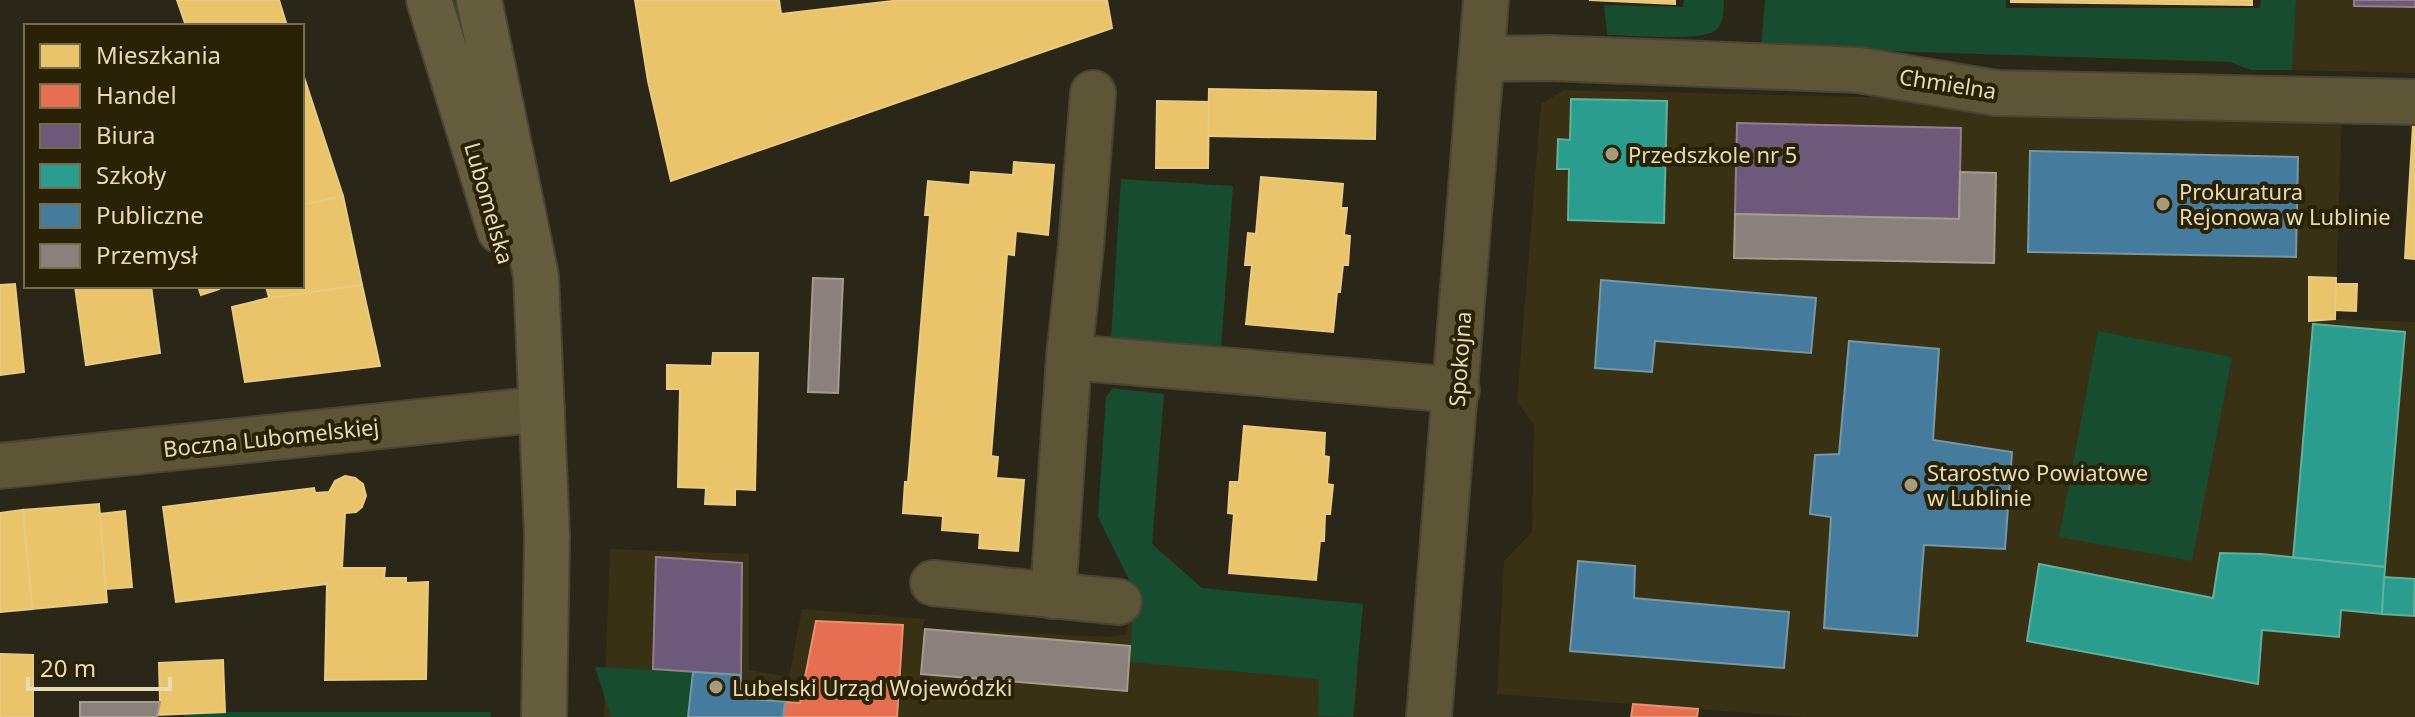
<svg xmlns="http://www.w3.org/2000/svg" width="2415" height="717" viewBox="0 0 2415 717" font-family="'Noto Sans',sans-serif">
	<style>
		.built { fill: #383114 }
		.green { fill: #174c2e }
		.homes { fill: #e9c46a; stroke: #e8cb80; stroke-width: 2 }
		.shops { fill: #e76f51; stroke: #e78f6e; stroke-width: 2 }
		.offices { fill: #6d597a; stroke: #91808b; stroke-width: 2 }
		.schools { fill: #2a9d8f; stroke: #62b09a; stroke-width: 2 }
		.public { fill: #457b9d; stroke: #7598a4; stroke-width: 2 }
		.industry { fill: #8a817c; stroke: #a69c8c; stroke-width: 2 }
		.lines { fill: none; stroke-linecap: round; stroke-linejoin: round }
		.street-casing { stroke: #494433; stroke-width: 48 }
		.secondary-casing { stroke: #494433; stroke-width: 48 }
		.street { stroke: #5c5637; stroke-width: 44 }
		.secondary { stroke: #645d3e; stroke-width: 44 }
		.poi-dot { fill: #a59c7d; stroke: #292206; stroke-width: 3 }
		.labels { text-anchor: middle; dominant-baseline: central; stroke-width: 8; stroke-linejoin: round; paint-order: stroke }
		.street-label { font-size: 22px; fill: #e6dbb3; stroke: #292206 }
		.poi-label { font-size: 22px; fill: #e6dbb3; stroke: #292206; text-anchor: start }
	</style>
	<rect width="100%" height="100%" fill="#2b2718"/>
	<!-- built -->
	<g class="built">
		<polygon points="2296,0 2415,0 2415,73 2292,70"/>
		<polygon points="1564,90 2342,108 2335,319 2415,322 2415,717 1804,717 1497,694 1504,561 1532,532 1534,425 1517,402 1541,104"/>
		<polygon points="610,549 749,554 749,670 789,677 802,609 925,619 922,628 1109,637 1127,634 1131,579 1358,669 1354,717 604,717"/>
	</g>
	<!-- green -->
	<g class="green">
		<path d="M 1684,0 L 1724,0 C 1723,11 1725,22 1716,30 C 1702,42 1628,35 1607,35 L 1604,5 L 1683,7 Z"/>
		<polygon points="1765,0 2006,0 2006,8 2260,8 2261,0 2296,0 2292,70 2251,70 2230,62 1761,47"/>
		<polygon points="1121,179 1233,186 1221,349 1111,339"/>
		<polygon points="2098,331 2232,357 2192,561 2059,537"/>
		<polygon points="1113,388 1164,394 1152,544 1202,588 1363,604 1353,717 1318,716 1319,679 1129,662 1135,592 1098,517 1106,397"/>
		<polygon points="595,667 693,672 688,717 611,717"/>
		<polygon points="225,712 491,712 490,717 184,717 183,713"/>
	</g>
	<!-- homes -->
	<g class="homes">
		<polygon points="177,0 279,0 287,26 186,26"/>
		<polygon points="635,0 779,0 781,14 901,0 1107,0 1112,28 671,181 648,81"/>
		<polygon points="1589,0 1675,0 1675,4"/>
		<polygon points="2011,0 2252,0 2252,5 2011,2"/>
		<polygon points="302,71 343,196 302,205"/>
		<polygon points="1209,89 1376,92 1375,139 1208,136"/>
		<polygon points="1157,101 1209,102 1208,168 1156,168"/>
		<polygon points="2413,125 2415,125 2415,259 2405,258"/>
		<polygon points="1014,162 1054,165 1048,235 1016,231 1014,255 1007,254 991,456 998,457 996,478 1024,480 1018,551 979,548 980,533 942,530 943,516 903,513 905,482 908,482 930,215 925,215 928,181 970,185 971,172 1013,175"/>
		<polygon points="1261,177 1343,184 1341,208 1347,208 1344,235 1350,236 1348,265 1343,265 1340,292 1337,292 1333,332 1246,324 1252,265 1245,265 1248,233 1256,234"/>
		<polygon points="343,196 362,285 269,298 266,286 302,286 302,205"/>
		<polygon points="2309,277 2336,278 2335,319 2309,321"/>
		<polygon points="15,284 24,372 0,375 0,285"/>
		<polygon points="2336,284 2357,284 2356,311 2335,310"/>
		<polygon points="362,285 380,366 245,382 232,307 269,298"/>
		<polygon points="75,286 151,286 160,353 86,365"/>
		<polygon points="198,286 218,286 219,289 201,295"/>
		<polygon points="713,353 758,353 755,490 735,489 735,505 705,504 706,488 678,487 680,389 667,389 667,365 712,366"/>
		<polygon points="1244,426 1325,433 1324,456 1329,457 1327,484 1333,485 1330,514 1325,514 1324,541 1320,541 1316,580 1229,573 1234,514 1228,513 1230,482 1239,482"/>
		<polygon points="345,476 355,478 363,484 366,496 362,507 356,512 345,513 342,568 385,568 384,578 406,578 406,583 428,582 426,679 325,680 327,584 176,602 163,507 314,488 315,493 329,492 335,481"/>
		<polygon points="99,504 107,602 32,609 23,510"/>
		<polygon points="23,510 32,609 0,612 0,513"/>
		<polygon points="125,511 132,587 106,589 100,514"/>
		<polygon points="0,654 33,655 33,717 0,717"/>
		<polygon points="223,660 225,712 157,715 160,702 159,663"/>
	</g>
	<!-- shops -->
	<g class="shops">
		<polygon points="816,621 903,625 897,717 783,717 785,702 800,703"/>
		<polygon points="1633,704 1698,709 1697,717 1631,717"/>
	</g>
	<!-- offices -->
	<g class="offices">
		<polygon points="2354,0 2415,0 2415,7 2354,6"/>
		<polygon points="1737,123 1961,128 1959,219 1735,214"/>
		<polygon points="656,557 742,563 741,675 653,669"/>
	</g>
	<!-- schools -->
	<g class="schools">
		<polygon points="1571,99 1667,101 1664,223 1568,220 1569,169 1557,169 1558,139 1570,140"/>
		<polygon points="2313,324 2405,332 2385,567 2293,559"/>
		<polygon points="2220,553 2261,554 2385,567 2382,614 2341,610 2339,637 2262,630 2258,684 2027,641 2039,564 2213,598"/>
		<polygon points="2384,577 2415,579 2414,616 2382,614"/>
	</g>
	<!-- public -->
	<g class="public">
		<polygon points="2030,151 2298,157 2296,257 2028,252"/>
		<polygon points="1601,280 1816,298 1811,353 1655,341 1652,372 1595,368"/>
		<polygon points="1849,341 1939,349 1933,440 2012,452 2005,549 1924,545 1917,636 1824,628 1831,517 1810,514 1815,455 1839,454"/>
		<polygon points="1578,561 1635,566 1634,598 1789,612 1784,668 1570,651"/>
		<polygon points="693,672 741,675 740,698 785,702 783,717 688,717"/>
	</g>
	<!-- industry -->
	<g class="industry">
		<polygon points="1960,172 1996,173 1994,263 1734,258 1735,214 1959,219"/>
		<polygon points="813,278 843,279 838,393 808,392"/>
		<polygon points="925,629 1130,646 1127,691 921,674"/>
		<polygon points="80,702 160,702 157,717 80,717"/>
	</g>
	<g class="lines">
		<defs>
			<g id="street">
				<polyline points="1482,59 1550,58 1859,70 1996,93 2415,102"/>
				<polyline points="1069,357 1457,390"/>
				<polyline points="0,466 542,409"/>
				<polyline points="933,583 1119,602"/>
				<polyline points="1053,596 1069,357 1081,246 1093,93"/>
				<polyline points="1429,717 1486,0"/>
			</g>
			<g id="secondary">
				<polyline points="429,0 500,231"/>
				<polyline points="479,0 536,276 547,537 544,717"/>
			</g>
		</defs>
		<!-- street casing -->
		<use href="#street" class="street-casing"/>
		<!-- secondary casing -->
		<use href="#secondary" class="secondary-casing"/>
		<!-- street -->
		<use href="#street" class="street"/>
		<!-- secondary -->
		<use href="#secondary" class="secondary"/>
	</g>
	<!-- markers -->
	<g class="poi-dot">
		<circle cx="1612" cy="154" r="8"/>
		<circle cx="2163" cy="204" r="8"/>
		<circle cx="1911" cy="485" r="8"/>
		<circle cx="716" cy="687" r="8"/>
	</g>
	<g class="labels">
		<!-- street labels -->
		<g class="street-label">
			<text transform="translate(1948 83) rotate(9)">Chmielna</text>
			<text transform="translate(490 203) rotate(74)">Lubomelska</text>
			<text transform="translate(1459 359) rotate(-86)">Spokojna</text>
			<text transform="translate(271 437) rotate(-6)">Boczna Lubomelskiej</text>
		</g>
		<!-- poi labels -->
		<g class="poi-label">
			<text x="1628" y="154">Przedszkole nr 5</text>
			<text x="2179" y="191">Prokuratura<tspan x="2179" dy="25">Rejonowa w Lublinie</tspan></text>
			<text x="1927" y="472">Starostwo Powiatowe<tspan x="1927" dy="25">w Lublinie</tspan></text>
			<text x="732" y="687">Lubelski Urząd Wojewódzki</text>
		</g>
	</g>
	<!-- legend -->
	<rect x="24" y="24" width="280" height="264" fill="#292206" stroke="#756c4b" stroke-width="2"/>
	<rect x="40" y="44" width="40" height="24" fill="#e9c46a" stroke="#756c4b" stroke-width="2"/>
	<text x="96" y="64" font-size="24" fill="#e6dbb3">Mieszkania</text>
	<rect x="40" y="84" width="40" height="24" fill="#e76f51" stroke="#756c4b" stroke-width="2"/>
	<text x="96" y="104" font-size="24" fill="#e6dbb3">Handel</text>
	<rect x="40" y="124" width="40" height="24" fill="#6d597a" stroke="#756c4b" stroke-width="2"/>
	<text x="96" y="144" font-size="24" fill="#e6dbb3">Biura</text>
	<rect x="40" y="164" width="40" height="24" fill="#2a9d8f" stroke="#756c4b" stroke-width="2"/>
	<text x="96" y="184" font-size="24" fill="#e6dbb3">Szkoły</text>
	<rect x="40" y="204" width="40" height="24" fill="#457b9d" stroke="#756c4b" stroke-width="2"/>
	<text x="96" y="224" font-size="24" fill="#e6dbb3">Publiczne</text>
	<rect x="40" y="244" width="40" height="24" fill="#8a817c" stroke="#756c4b" stroke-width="2"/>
	<text x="96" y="264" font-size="24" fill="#e6dbb3">Przemysł</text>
	<!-- scale -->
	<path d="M28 677v12h142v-12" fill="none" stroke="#e6dbb3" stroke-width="4"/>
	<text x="40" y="677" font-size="24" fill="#e6dbb3" stroke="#292206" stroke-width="6" paint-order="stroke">20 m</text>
</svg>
